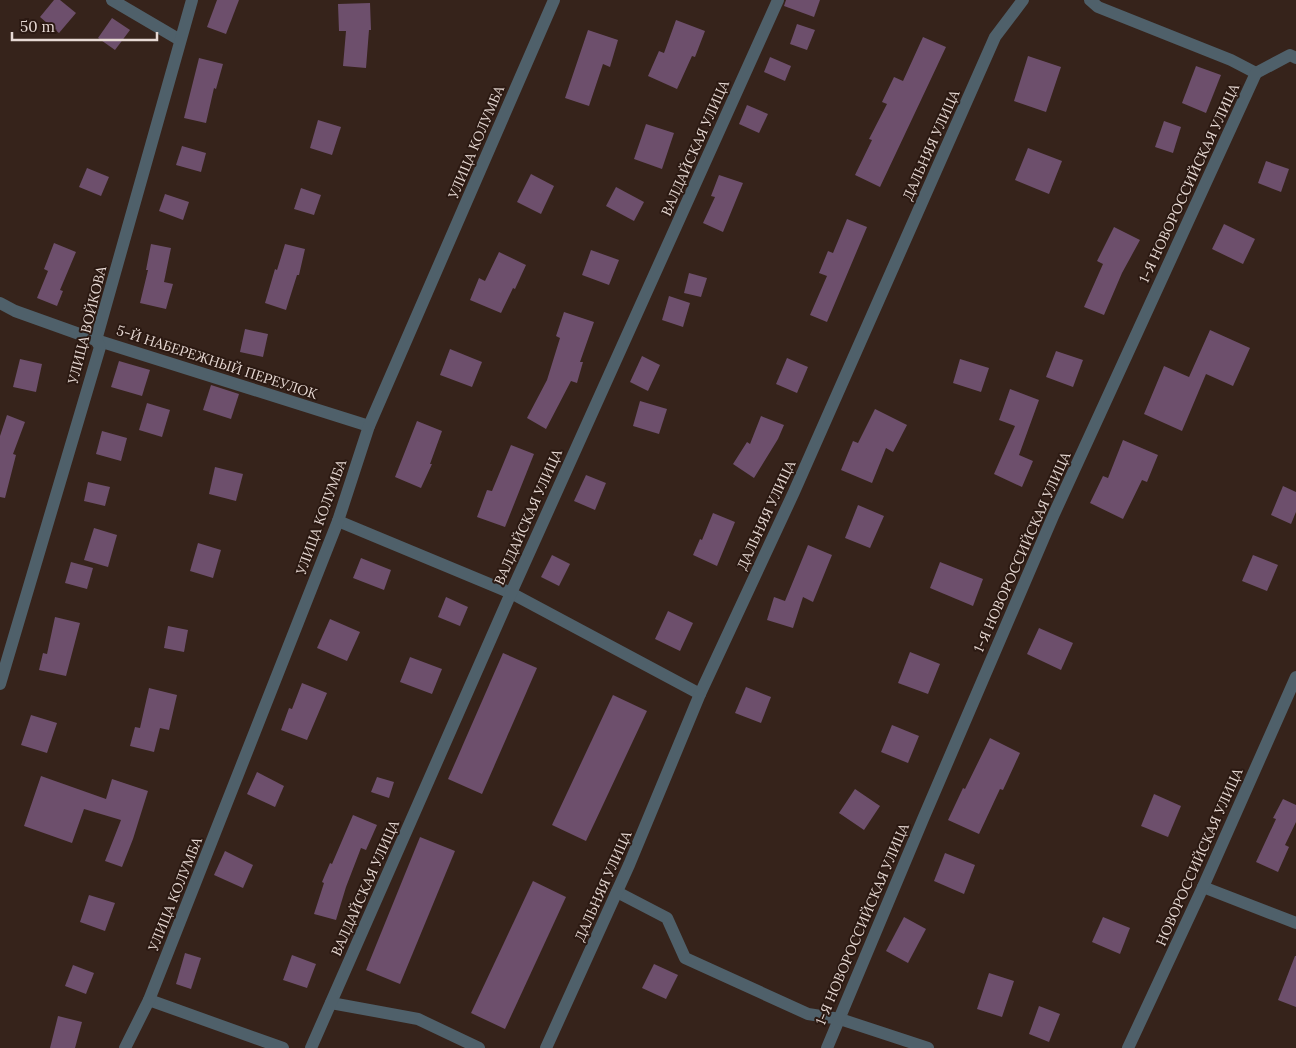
<svg xmlns="http://www.w3.org/2000/svg" width="1296" height="1048" viewBox="0 0 1296 1048" font-family="Lora,serif">
	<style>
		.building { fill: #6d4f6c }
		.lines { fill: none; stroke-linecap: round; stroke-linejoin: round }
		.minor { stroke: #4f606a; stroke-width: 12 }
		.tertiary { stroke: #4f606a; stroke-width: 12 }
		.labels { text-anchor: middle; dominant-baseline: central; stroke-width: 4; stroke-linejoin: round; paint-order: stroke }
		.street-label { font-size: 14px; fill: #e7d9d4; stroke: #2b1912 }
	</style>
	<rect width="100%" height="100%" fill="#36231b"/>
	<!-- building -->
	<g class="building">
		<polygon points="54,0 60,0 76,13 59,33 40,17"/>
		<polygon points="217,0 239,0 226,34 207,27"/>
		<polygon points="786,0 820,0 814,17 784,6"/>
		<polygon points="370,3 371,30 369,30 366,68 343,66 346,31 339,31 338,4"/>
		<polygon points="112,18 130,30 115,50 98,38"/>
		<polygon points="676,20 705,31 695,57 692,56 677,89 648,76 659,51 664,53"/>
		<polygon points="797,24 815,30 807,50 790,44"/>
		<polygon points="588,30 618,40 610,67 603,64 589,106 565,98"/>
		<polygon points="923,37 946,47 880,187 855,175 872,140 869,139 887,104 882,102 894,77 903,81"/>
		<polygon points="1028,56 1061,67 1046,112 1014,101"/>
		<polygon points="770,57 791,66 785,81 764,72"/>
		<polygon points="199,58 223,64 216,89 214,88 206,123 184,118"/>
		<polygon points="1196,66 1221,75 1206,113 1182,103"/>
		<polygon points="747,105 768,114 759,133 739,124"/>
		<polygon points="318,120 341,127 332,155 310,148"/>
		<polygon points="1164,121 1181,127 1173,153 1155,147"/>
		<polygon points="646,124 674,133 662,169 634,159"/>
		<polygon points="182,146 206,153 201,172 176,165"/>
		<polygon points="1028,148 1062,161 1049,194 1015,180"/>
		<polygon points="1266,161 1289,169 1281,192 1258,183"/>
		<polygon points="87,168 109,177 101,196 79,187"/>
		<polygon points="531,174 554,186 541,214 517,202"/>
		<polygon points="719,175 743,183 723,232 703,223 715,197 711,196"/>
		<polygon points="616,187 644,202 634,221 606,206"/>
		<polygon points="301,188 321,195 314,215 294,209"/>
		<polygon points="165,194 189,202 183,220 159,211"/>
		<polygon points="847,219 867,227 827,322 810,315 827,276 819,273 828,251 833,253"/>
		<polygon points="1224,224 1255,239 1243,264 1212,249"/>
		<polygon points="1114,227 1140,240 1122,273 1104,315 1084,307 1103,264 1097,261"/>
		<polygon points="54,243 76,252 60,290 63,291 57,306 37,298 48,271 44,269"/>
		<polygon points="151,244 171,248 164,282 173,284 166,309 140,303 148,270 146,270"/>
		<polygon points="285,244 305,249 299,275 297,275 286,310 265,303 275,269 277,270"/>
		<polygon points="591,250 619,260 609,285 582,275"/>
		<polygon points="499,252 526,265 515,289 513,288 501,313 470,300 479,278 485,281"/>
		<polygon points="689,273 707,278 701,297 684,293"/>
		<polygon points="669,296 690,303 683,327 662,320"/>
		<polygon points="564,312 594,322 580,362 583,362 577,383 571,381 546,429 527,418 547,380 560,338 556,336"/>
		<polygon points="245,329 268,334 263,357 240,352"/>
		<polygon points="1210,330 1250,348 1233,386 1206,374 1182,431 1144,414 1164,366 1189,377"/>
		<polygon points="450,349 482,362 472,387 440,375"/>
		<polygon points="1056,351 1083,360 1073,387 1046,377"/>
		<polygon points="642,356 660,365 648,391 630,382"/>
		<polygon points="787,358 808,367 797,393 776,384"/>
		<polygon points="20,359 42,364 36,392 13,387"/>
		<polygon points="960,359 989,368 981,392 953,383"/>
		<polygon points="119,361 150,370 142,396 111,387"/>
		<polygon points="211,385 239,394 231,419 203,410"/>
		<polygon points="1010,389 1039,400 1019,455 1033,461 1022,487 994,474 1015,426 999,420"/>
		<polygon points="640,401 667,409 659,434 633,426"/>
		<polygon points="147,403 170,410 162,437 139,430"/>
		<polygon points="875,409 907,425 893,452 886,448 872,483 841,470 853,441 858,443"/>
		<polygon points="7,415 25,422 13,454 16,455 5,498 0,497 0,436"/>
		<polygon points="761,416 784,425 778,439 754,478 733,464 747,442 750,444"/>
		<polygon points="417,421 442,431 430,464 432,464 421,488 395,477"/>
		<polygon points="102,431 127,438 121,461 96,454"/>
		<polygon points="1123,440 1158,455 1147,482 1142,480 1123,519 1090,503 1103,476 1108,478"/>
		<polygon points="511,445 534,454 505,527 477,517 487,490 492,491"/>
		<polygon points="215,467 243,474 236,501 209,494"/>
		<polygon points="586,475 606,483 595,510 574,501"/>
		<polygon points="88,482 110,487 105,506 84,501"/>
		<polygon points="1283,486 1296,492 1296,512 1291,524 1271,515"/>
		<polygon points="858,505 884,516 870,548 845,538"/>
		<polygon points="713,513 735,522 717,566 693,555 700,539 702,540"/>
		<polygon points="94,528 117,535 108,567 84,560"/>
		<polygon points="198,543 221,550 213,578 190,571"/>
		<polygon points="808,545 832,555 813,602 803,597 793,628 767,620 774,597 785,601"/>
		<polygon points="552,555 570,564 559,586 541,577"/>
		<polygon points="1253,555 1278,565 1267,591 1242,581"/>
		<polygon points="361,558 391,570 384,590 353,578"/>
		<polygon points="71,562 93,568 87,589 65,583"/>
		<polygon points="940,562 983,579 973,606 930,588"/>
		<polygon points="446,597 468,607 460,626 438,617"/>
		<polygon points="668,611 693,623 680,651 655,639"/>
		<polygon points="55,617 80,623 66,676 39,670 43,653 47,654"/>
		<polygon points="330,619 360,632 347,661 317,648"/>
		<polygon points="168,626 188,630 184,652 164,648"/>
		<polygon points="1039,628 1073,643 1061,670 1027,654"/>
		<polygon points="910,652 940,664 928,694 898,683"/>
		<polygon points="503,653 537,668 482,794 448,779"/>
		<polygon points="410,657 442,669 432,694 400,682"/>
		<polygon points="302,683 327,693 307,740 281,730 289,708 292,709"/>
		<polygon points="746,687 771,697 761,723 735,713"/>
		<polygon points="149,688 177,695 169,730 160,728 154,752 130,746 135,727 140,728"/>
		<polygon points="613,695 647,711 586,841 552,825"/>
		<polygon points="31,715 57,723 47,753 21,745"/>
		<polygon points="892,725 919,736 908,763 881,752"/>
		<polygon points="990,738 1020,753 1003,790 1000,789 979,834 948,820 963,788 965,789"/>
		<polygon points="257,772 284,786 275,807 247,794"/>
		<polygon points="41,776 106,799 112,779 148,791 133,839 122,867 105,861 121,820 84,809 72,843 24,826"/>
		<polygon points="377,777 394,782 389,798 371,792"/>
		<polygon points="855,789 880,806 864,830 839,813"/>
		<polygon points="1154,794 1181,806 1168,837 1141,826"/>
		<polygon points="1283,799 1296,805 1296,822 1285,845 1289,847 1278,872 1256,862 1276,819 1273,818"/>
		<polygon points="353,815 377,825 366,850 361,848 346,887 336,920 314,914 324,883 322,882 330,863 332,864"/>
		<polygon points="420,837 455,851 400,984 366,970"/>
		<polygon points="225,851 253,865 243,888 214,875"/>
		<polygon points="945,853 975,865 964,894 934,881"/>
		<polygon points="533,881 566,897 505,1029 471,1013"/>
		<polygon points="89,895 115,903 105,931 80,922"/>
		<polygon points="904,917 926,929 908,963 886,951"/>
		<polygon points="1103,917 1130,928 1120,954 1092,942"/>
		<polygon points="185,953 201,958 191,989 176,984"/>
		<polygon points="292,955 316,964 307,988 283,980"/>
		<polygon points="1295,956 1296,956 1296,1007 1278,1000"/>
		<polygon points="654,964 678,975 666,999 642,988"/>
		<polygon points="73,965 94,973 86,994 65,986"/>
		<polygon points="989,973 1014,981 1002,1017 977,1009"/>
		<polygon points="1039,1006 1060,1014 1049,1042 1029,1034"/>
		<polygon points="58,1016 82,1022 75,1048 50,1048"/>
	</g>
	<g class="lines">
		<!-- minor -->
		<g class="minor">
			<polyline points="112,0 180,40"/>
			<polyline points="1090,0 1098,7 1231,60 1256,73 1290,55 1296,58"/>
			<polyline points="0,303 15,311 96,340 369,426"/>
			<polyline points="338,521 511,593 700,694"/>
			<polyline points="0,684 100,347 96,340 192,0"/>
			<polyline points="1203,887 1296,923"/>
			<polyline points="617,892 667,918 685,958 808,1014 840,1019 928,1048"/>
			<polyline points="149,1000 283,1048"/>
			<polyline points="331,1003 418,1019 479,1048"/>
			<polyline points="125,1048 149,1000 338,521 369,426 554,0"/>
			<polyline points="311,1048 511,593 778,0"/>
			<polyline points="546,1048 629,865 700,694 794,492 995,37 1023,0"/>
			<polyline points="827,1048 923,819 1054,514 1256,73"/>
		</g>
		<!-- tertiary -->
		<polyline class="tertiary" points="1128,1048 1203,887 1296,677"/>
	</g>
	<g class="labels">
		<!-- street labels -->
		<g class="street-label">
			<text transform="translate(476 142) rotate(-67)">УЛИЦА КОЛУМБА</text>
			<text transform="translate(931 145) rotate(-66)">ДАЛЬНЯЯ УЛИЦА</text>
			<text transform="translate(695 148) rotate(-66)">ВАЛДАЙСКАЯ УЛИЦА</text>
			<text transform="translate(1189 183) rotate(-65)">1-Я НОВОРОССИЙСКАЯ УЛИЦА</text>
			<text transform="translate(87 325) rotate(-76)">УЛИЦА ВОЙКОВА</text>
			<text transform="translate(217 362) rotate(18)">5-Й НАБЕРЕЖНЫЙ ПЕРЕУЛОК</text>
			<text transform="translate(766 515) rotate(-65)">ДАЛЬНЯЯ УЛИЦА</text>
			<text transform="translate(321 517) rotate(-70)">УЛИЦА КОЛУМБА</text>
			<text transform="translate(528 517) rotate(-66)">ВАЛДАЙСКАЯ УЛИЦА</text>
			<text transform="translate(1022 552) rotate(-66)">1-Я НОВОРОССИЙСКАЯ УЛИЦА</text>
			<text transform="translate(1199 857) rotate(-66)">НОВОРОССИЙСКАЯ УЛИЦА</text>
			<text transform="translate(603 886) rotate(-66)">ДАЛЬНЯЯ УЛИЦА</text>
			<text transform="translate(365 888) rotate(-66)">ВАЛДАЙСКАЯ УЛИЦА</text>
			<text transform="translate(175 894) rotate(-68)">УЛИЦА КОЛУМБА</text>
			<text transform="translate(862 924) rotate(-67)">1-Я НОВОРОССИЙСКАЯ УЛИЦА</text>
		</g>
	</g>
	<!-- scale -->
	<path d="M12 32v8h145v-8" fill="none" stroke="#e7d9d4" stroke-width="2.5"/>
	<text x="20" y="32" font-size="15" fill="#e7d9d4" stroke="#2b1912" stroke-width="4" paint-order="stroke">50 m</text>
</svg>
